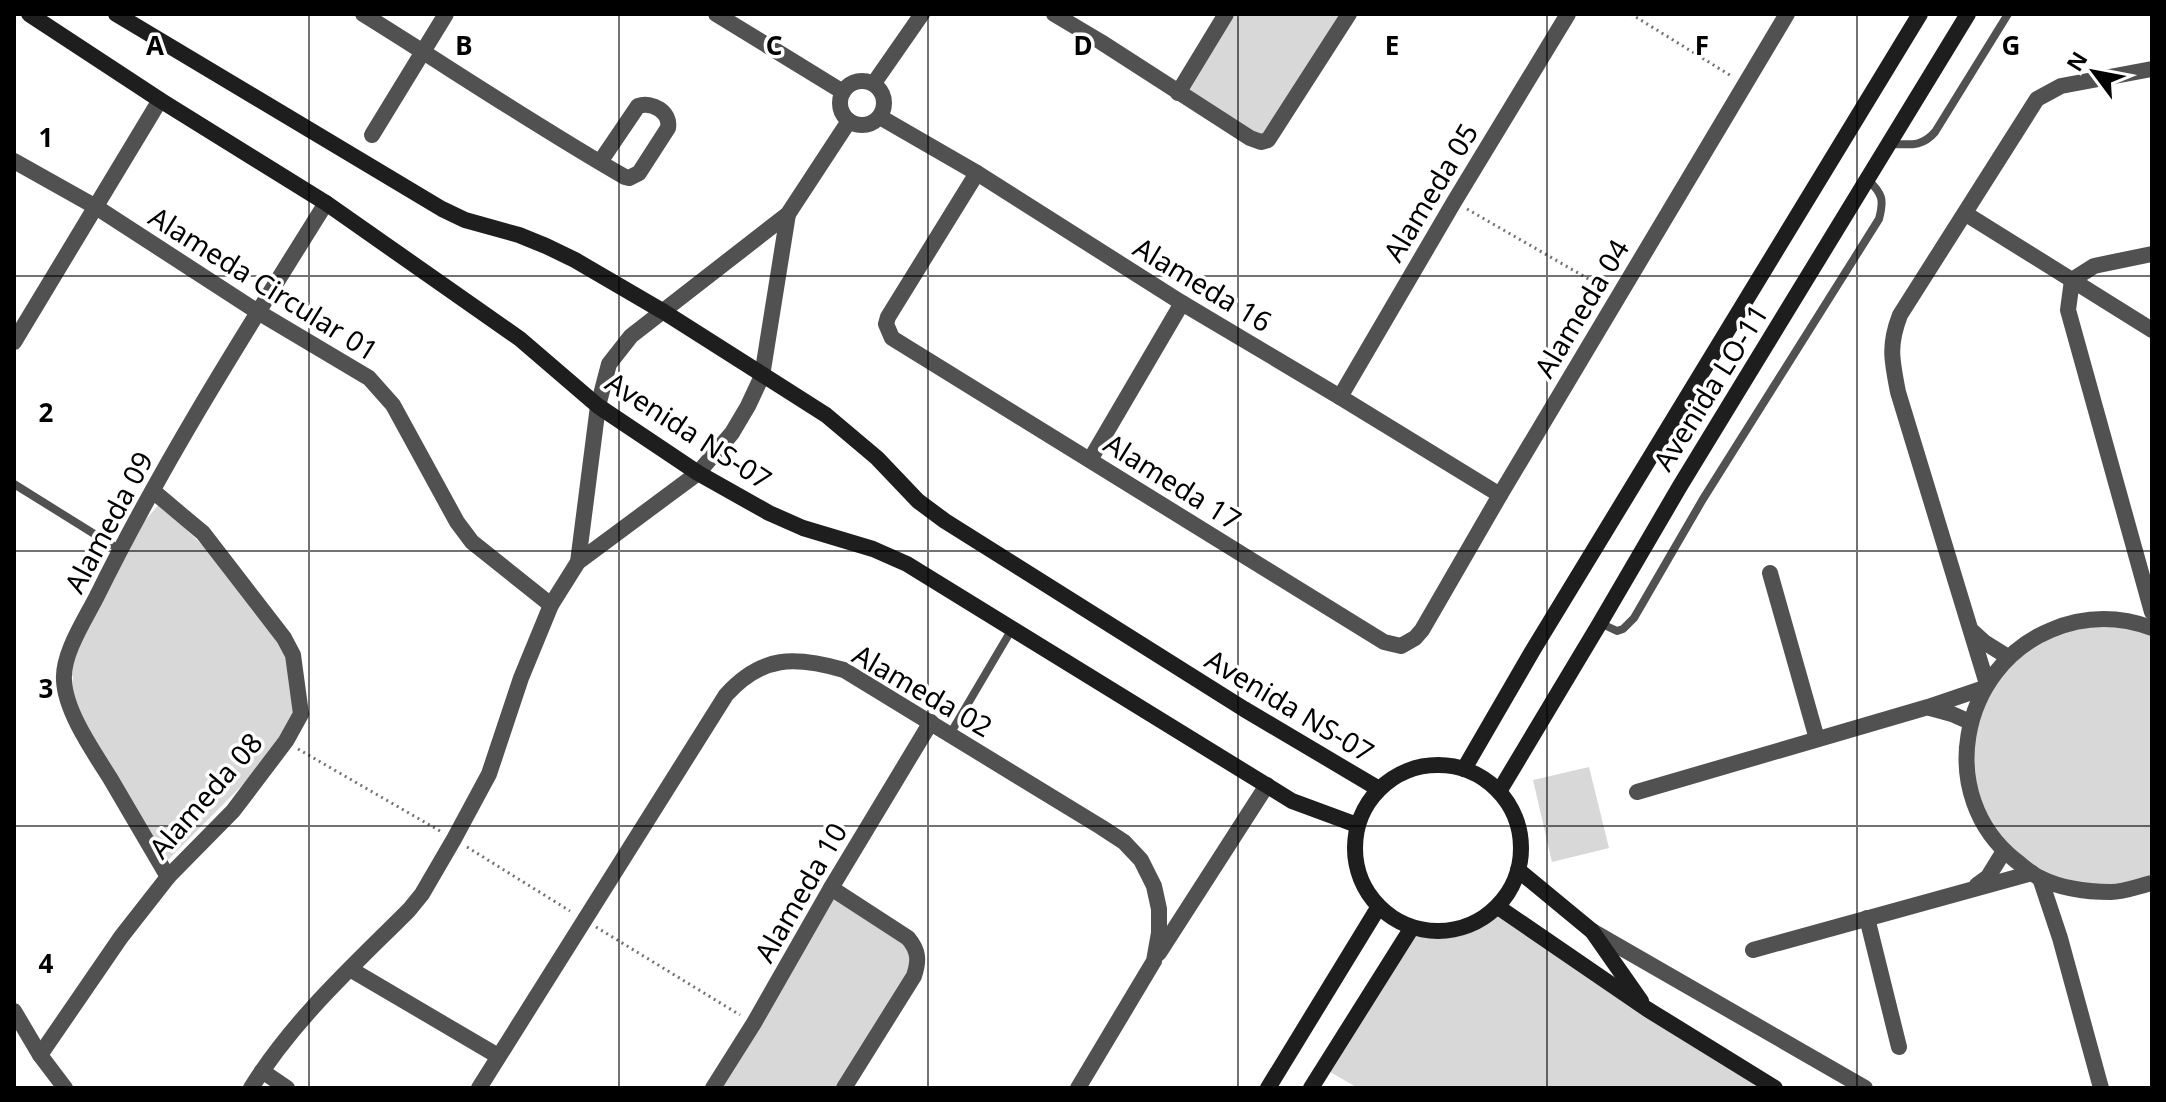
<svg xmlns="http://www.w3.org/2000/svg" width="2166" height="1102" viewBox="0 0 2166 1102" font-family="'Noto Sans',sans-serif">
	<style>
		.green { fill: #d8d8d8 }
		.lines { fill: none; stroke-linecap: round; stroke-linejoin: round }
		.path { stroke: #737373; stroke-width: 3; stroke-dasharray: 2 4; stroke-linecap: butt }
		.lane { stroke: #515151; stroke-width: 8 }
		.street { stroke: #515151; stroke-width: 16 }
		.secondary { stroke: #1e1e1e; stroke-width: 16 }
		.grid { fill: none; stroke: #000; stroke-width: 2; stroke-opacity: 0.55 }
		.labels { text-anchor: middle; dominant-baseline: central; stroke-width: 7; stroke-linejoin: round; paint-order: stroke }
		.street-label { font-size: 28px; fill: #000; stroke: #fff }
		.grid-label { font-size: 26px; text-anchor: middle; font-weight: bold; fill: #000; stroke: #fff; stroke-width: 7; stroke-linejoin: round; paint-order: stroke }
	</style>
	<rect width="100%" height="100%" fill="#fff"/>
	<!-- green -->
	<g class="green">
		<polygon points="1226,14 1349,14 1268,140 1178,93"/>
		<polygon points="160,503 251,594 293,655 301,714 286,741 163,865 70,708 73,677 66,665 120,550"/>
		<polygon points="2067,623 2152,629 2152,883 2069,889 2009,856 1968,777 1970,722 2008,657"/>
		<polygon points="1589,767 1609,848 1552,862 1533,780"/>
		<polygon points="831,888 908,938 918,966 844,1088 714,1088"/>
		<polygon points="1498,907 1775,1088 1358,1088 1323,1068 1411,929 1472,925"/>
	</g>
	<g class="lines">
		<!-- path -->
		<g class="path">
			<polyline points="1631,14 1733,77"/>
			<polyline points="1467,209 1606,289"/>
			<polyline points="298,749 440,831"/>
			<polyline points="467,847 570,911"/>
			<polyline points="596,927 740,1015"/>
		</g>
		<!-- lane -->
		<g class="lane">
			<path d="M 1889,144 C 1909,144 1921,148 1935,132 L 2008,14"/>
			<polyline points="14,484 120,550"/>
			<path d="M 1600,623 L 1617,631 L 1623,629 L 1634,618 L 1703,499 L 1879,219 C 1884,200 1883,194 1868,180"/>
			<polyline points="950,734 1012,629"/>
		</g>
		<!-- street -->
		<g class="street">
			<path d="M 363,14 C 450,68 536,126 625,177 L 629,178 L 639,173 L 668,128 C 671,112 652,101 638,106 L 600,162"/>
			<polyline points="716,14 843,92"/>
			<polyline points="1054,14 1101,42 1250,138 1261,142 1268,140 1349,14"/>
			<circle cx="862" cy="103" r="22"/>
			<polyline points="874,83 922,14"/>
			<polyline points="1178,93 1226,14"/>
			<polyline points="880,117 977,173 1182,303 1340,397 1500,495"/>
			<polyline points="372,135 446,14"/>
			<polyline points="14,161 96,207 258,312 369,378 393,405 457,522 472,542 551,605"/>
			<polyline points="977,173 888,317 886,324 892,338 1384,642 1401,646 1415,638 1422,630 1500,495 1787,14"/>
			<polyline points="1966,214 2152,330"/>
			<polyline points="2152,254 2094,266 2072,280 2068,310 2152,612"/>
			<polyline points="14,342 160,100"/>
			<polyline points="1340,397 1454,202 1568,14"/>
			<polyline points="1090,460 1182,303"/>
			<polyline points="578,562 598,406 609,364 631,336 788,214 849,121"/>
			<polyline points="1770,573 1817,739"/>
			<path d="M 2152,628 C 2119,616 2084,616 2051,630 C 1959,668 1935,796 2015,860 C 2023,866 2031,874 2040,878 C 2062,889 2086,892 2111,892 C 2124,892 2139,886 2152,883"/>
			<polyline points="1973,632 1984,642 2008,657"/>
			<path d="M 1987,684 L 1898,392 C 1892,361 1888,346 1900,315 L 2037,99 L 2061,86 L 2152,69"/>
			<polyline points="1930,708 1952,714 1970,722"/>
			<polyline points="1637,792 1928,707 1984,688"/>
			<path d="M 168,877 C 149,844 129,811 110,778 C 93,751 65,711 64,680 C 62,654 86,618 97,596 C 164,460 246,331 326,203"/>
			<polyline points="2040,878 2060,938 2101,1088"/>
			<polyline points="1977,885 1988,877 2004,851"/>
			<path d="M 831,888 L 908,938 C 919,951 919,961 914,976 L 844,1088"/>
			<polyline points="1867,918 1899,1047"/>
			<polyline points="1592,931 1865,1088"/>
			<polyline points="1753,950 2032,873"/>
			<polyline points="1159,953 1267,785"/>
			<polyline points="350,969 498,1056"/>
			<polyline points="14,1011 40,1055 65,1088"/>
			<polyline points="40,1055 121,937 168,877 233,811 286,741 301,714 293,655 284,638 203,533 153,491"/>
			<polyline points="262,1071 287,1088"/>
			<path d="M 251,1088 C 294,1019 352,967 409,910 L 422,894 L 454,839 L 489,774 L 521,678 L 551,605 L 578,562 L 698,473 L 732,433 L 748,406 L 762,376 L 788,214"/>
			<path d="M 479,1088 L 726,695 C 762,655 795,656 844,670 L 1101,827 L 1124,842 L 1141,860 L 1154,886 L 1159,909 L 1159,933 L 1154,961 L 1078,1088"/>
			<polyline points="713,1088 754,1023 831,888 931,722"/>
		</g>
		<!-- secondary -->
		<g class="secondary">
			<polyline points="29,14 160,100 326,203 520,339 598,406 698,473 769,513 803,528 873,549 907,564 1292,801 1357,825"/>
			<polyline points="116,14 442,209 465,220 519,235 546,246 575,260 664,312 826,415 877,458 918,501 945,521 1244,709 1379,789"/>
			<circle cx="1438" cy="848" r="83"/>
			<polyline points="1464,769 1533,650 1920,14"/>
			<polyline points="1500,790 1600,623 1680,486 1968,14"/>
			<polyline points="1518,870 1592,931 1641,1001"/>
			<polyline points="1498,907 1647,1009 1775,1088"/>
			<polyline points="1268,1088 1378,908"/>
			<polyline points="1311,1088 1411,929"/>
		</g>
	</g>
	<!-- grid -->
	<path class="grid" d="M 309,14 L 309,1088M 619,14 L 619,1088M 928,14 L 928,1088M 1238,14 L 1238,1088M 1547,14 L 1547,1088M 1857,14 L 1857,1088M 14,276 L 2152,276M 14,551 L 2152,551M 14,826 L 2152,826"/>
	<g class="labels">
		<!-- street labels -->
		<g class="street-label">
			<text transform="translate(1430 192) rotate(-59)">Alameda 05</text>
			<text transform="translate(264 283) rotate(32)">Alameda Circular 01</text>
			<text transform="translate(1203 284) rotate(31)">Alameda 16</text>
			<text transform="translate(1581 308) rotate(-59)">Alameda 04</text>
			<text transform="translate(1710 387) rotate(-58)">Avenida LO-11</text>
			<text transform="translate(689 430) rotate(33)">Avenida NS-07</text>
			<text transform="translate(1173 481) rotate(32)">Alameda 17</text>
			<text transform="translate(108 522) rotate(-62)">Alameda 09</text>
			<text transform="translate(923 690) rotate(30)">Alameda 02</text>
			<text transform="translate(1290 705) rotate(31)">Avenida NS-07</text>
			<text transform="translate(205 795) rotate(-49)">Alameda 08</text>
			<text transform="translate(800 892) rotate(-60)">Alameda 10</text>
		</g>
	</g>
	<g class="grid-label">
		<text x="155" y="55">A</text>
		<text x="464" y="55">B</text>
		<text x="774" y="55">C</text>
		<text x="1083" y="55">D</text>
		<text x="1392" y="55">E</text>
		<text x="1702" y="55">F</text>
		<text x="2011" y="55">G</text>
		<text x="46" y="147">1</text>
		<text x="46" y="422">2</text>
		<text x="46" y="698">3</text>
		<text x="46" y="973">4</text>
	</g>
	<!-- border -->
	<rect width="2166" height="1102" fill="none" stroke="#000000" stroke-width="32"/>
	<!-- north arrow -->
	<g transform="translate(2094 72) rotate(302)" stroke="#ffffff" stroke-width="6" paint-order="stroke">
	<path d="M0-6L14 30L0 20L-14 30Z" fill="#000000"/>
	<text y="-12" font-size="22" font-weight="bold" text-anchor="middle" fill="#000000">N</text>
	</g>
</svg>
